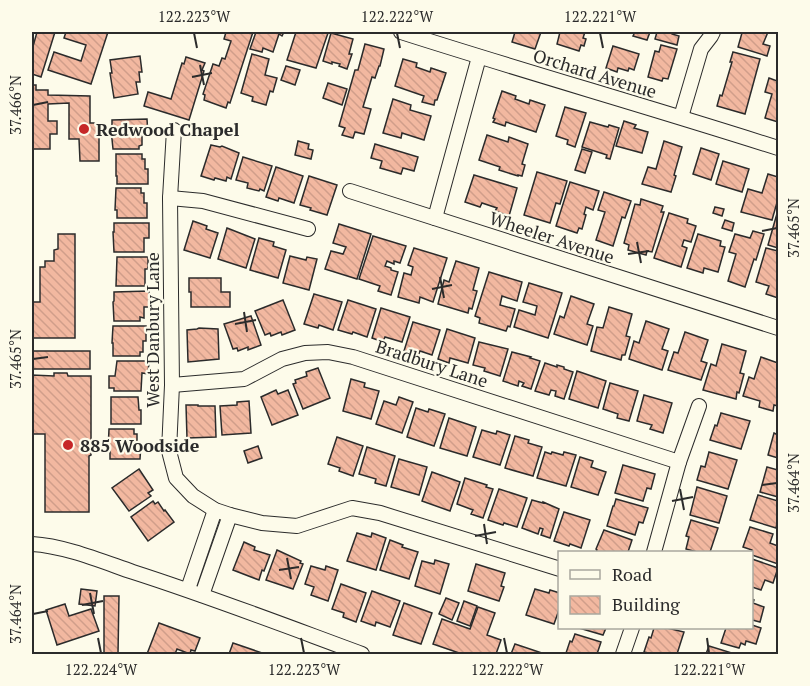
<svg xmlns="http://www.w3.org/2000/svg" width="810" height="686" viewBox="0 0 810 686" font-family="'PT Serif',serif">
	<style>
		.building { fill: url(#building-back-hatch); stroke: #2b2b2b; stroke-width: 1.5 }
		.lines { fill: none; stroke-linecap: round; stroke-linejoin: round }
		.street-casing { stroke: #2b2b2b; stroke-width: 16 }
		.street { stroke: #fdfbea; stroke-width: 14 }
		.ticks { fill: none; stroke: #2b2b2b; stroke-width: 2 }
		.poi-dot { fill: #c62828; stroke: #fdfbea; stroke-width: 2 }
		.labels { text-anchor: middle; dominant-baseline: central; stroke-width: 4.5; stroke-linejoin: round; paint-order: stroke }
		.street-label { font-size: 18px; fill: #2b2b2b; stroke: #fdfbea }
		.poi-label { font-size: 18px; font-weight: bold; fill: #2b2b2b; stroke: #fdfbea; text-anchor: start }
		.neatline { fill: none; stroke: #2b2b2b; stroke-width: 2 }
		.ticks-label { font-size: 15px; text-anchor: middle; fill: #2b2b2b }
	</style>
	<defs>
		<pattern id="building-back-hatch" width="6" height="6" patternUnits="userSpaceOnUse" patternTransform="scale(1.5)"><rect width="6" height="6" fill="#f2b8a0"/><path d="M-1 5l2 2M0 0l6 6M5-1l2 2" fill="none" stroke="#d09e8a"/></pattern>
	</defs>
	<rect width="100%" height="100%" fill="#fdfbea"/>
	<!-- building -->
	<g class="building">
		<polygon points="37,32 55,32 41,77 32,74 32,50"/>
		<polygon points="66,32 108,32 91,84 48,70 54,52 81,61 86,45 64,38"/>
		<polygon points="226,32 253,32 230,103 228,102 226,108 204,100 205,95 203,94 213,64 219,66 222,58 225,59 231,41 224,39"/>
		<polygon points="256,32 284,32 282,36 279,34 273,52 263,48 262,52 250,49"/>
		<polygon points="296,32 328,33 316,68 287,60"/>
		<polygon points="515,32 541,32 535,49 512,42"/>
		<polygon points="560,32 585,32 583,38 586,39 584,46 581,45 579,51 557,44"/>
		<polygon points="635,32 650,32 647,40 633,36"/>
		<polygon points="657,32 672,32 672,34 679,36 677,45 655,39"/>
		<polygon points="740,32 768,32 763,44 770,46 767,56 738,47 742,33"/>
		<polygon points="331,33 353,39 349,54 352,54 347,69 339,66 340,64 332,62 332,64 323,61"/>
		<polygon points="365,44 384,49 380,66 379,66 375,78 372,77 363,107 371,109 364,134 355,132 353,138 342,135 345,128 339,126 355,70 358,70"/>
		<polygon points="661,45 677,49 668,79 663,78 662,81 648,77 655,51 659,52"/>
		<polygon points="613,46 639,54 634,70 629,68 628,71 618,68 617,72 606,68"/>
		<polygon points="733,52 760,59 745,114 717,106 720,95 722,96 732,62 730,62"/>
		<polygon points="252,54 269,59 265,75 277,78 273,92 270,91 266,105 252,101 253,97 241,93"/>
		<polygon points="140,56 142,72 139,72 140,82 136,82 138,94 114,98 110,73 112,73 110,60"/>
		<polygon points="186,57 205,63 202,70 204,71 189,120 144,106 148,92 171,99 182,63 184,64"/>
		<polygon points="403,59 417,63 416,67 430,72 431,68 446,73 437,100 435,100 434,105 422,102 424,96 395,86"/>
		<polygon points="286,66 300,70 295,85 281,80"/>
		<polygon points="769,78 777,81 778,80 778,122 765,118 772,94 765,92"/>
		<polygon points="328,83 347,89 342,105 323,98"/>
		<polygon points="32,85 36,85 36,90 48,90 48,95 90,96 90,123 99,123 99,161 80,161 79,139 69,139 69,103 48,104 48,121 57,121 57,134 50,134 50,149 32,149"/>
		<polygon points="502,91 516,96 515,99 529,104 530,100 545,105 536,132 506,122 505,126 493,122 495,119 493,118"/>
		<polygon points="393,99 411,105 410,110 431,116 424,140 402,133 401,138 383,133"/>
		<polygon points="565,107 586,113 575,147 567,144 568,140 556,136"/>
		<polygon points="147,119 148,135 142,135 142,145 139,146 139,149 113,149 111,129 112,129 112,120"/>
		<polygon points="624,121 636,125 634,128 648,132 642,153 616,146"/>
		<polygon points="590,122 608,127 609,125 619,128 610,159 606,158 607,155 582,147"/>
		<polygon points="487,135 508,142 509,137 528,144 522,164 525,165 522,176 518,175 518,176 499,170 500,167 479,160"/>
		<polygon points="298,141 309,144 308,149 313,150 311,159 295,155"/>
		<polygon points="664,141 682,147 674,175 676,176 671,192 642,184 648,167 656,169"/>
		<polygon points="375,144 418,157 414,171 403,168 401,174 380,168 382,161 371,158"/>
		<polygon points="211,145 220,147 222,146 239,153 231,179 227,177 226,181 215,178 214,180 201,176"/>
		<polygon points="701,148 719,154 711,180 693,174"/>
		<polygon points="582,149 592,152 585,173 575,170"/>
		<polygon points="116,154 142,154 142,159 145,159 145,169 148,169 148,184 117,184 117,176 116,176"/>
		<polygon points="243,157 272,166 264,191 260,189 259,191 247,188 248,183 236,180"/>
		<polygon points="723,161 749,169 742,192 716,184"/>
		<polygon points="276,167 303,176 294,203 279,198 278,201 266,197"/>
		<polygon points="537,172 567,181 560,204 556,203 550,223 524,215"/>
		<polygon points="768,174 778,177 778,199 772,220 741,212 748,189 762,193"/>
		<polygon points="474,175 517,188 509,216 495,211 497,208 482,203 480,207 465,202"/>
		<polygon points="309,176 337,185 327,215 310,210 311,208 300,205"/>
		<polygon points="570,182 599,191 593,210 586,207 584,214 586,215 582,229 579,228 577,233 556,226"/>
		<polygon points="116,188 141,188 141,193 144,193 144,203 147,203 147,218 117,218 117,210 115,210"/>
		<polygon points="604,192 631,201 625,218 622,217 613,246 596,240 605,212 598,210"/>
		<polygon points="641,199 663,206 661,212 664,212 652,252 647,251 646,255 628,250 629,245 624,243 635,204 640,205"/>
		<polygon points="715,207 724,209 722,216 713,213"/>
		<polygon points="778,210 778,248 768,245"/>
		<polygon points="669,213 688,219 687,223 696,226 691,242 684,240 682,246 687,248 681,267 654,258"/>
		<polygon points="725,220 734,223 732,231 722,228"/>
		<polygon points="193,221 207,226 206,229 218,233 210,258 184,250"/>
		<polygon points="114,223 149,223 149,238 144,238 144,252 114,252 113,232 114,232"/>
		<polygon points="339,224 371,234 357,279 325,269 331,251 343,254 346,247 333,243"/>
		<polygon points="227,228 255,239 246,268 218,259"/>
		<polygon points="753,231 764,234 756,260 754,259 745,287 728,281 736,254 729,252 735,234 750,238"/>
		<polygon points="58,234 75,234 75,338 32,338 32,302 40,302 40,267 45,267 45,261 54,261 54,250 58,249"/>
		<polygon points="698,234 721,241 720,246 725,247 718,272 704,268 703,273 687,268"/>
		<polygon points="373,236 406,246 400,263 394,261 394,264 387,261 385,266 391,268 391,270 398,272 391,295 378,291 380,286 359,279"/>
		<polygon points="259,238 274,242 273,246 286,250 278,278 250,270"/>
		<polygon points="414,248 447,258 433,302 420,297 419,303 398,297 404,273 411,275 413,267 408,265"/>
		<polygon points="766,248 778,251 778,298 766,294 769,286 756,282"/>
		<polygon points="290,256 306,260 307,257 317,259 309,290 283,283"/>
		<polygon points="117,257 148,257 148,269 145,269 145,286 116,286"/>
		<polygon points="456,261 479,268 473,290 477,291 472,309 469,308 468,313 438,304 444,280 449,282"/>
		<polygon points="489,272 522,282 517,301 502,296 500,305 515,309 510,327 508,326 506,331 479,323 480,318 475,316"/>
		<polygon points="189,278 221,278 221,292 230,292 230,307 191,307 191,292 189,292"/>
		<polygon points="529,283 562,293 548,338 514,327 519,310 535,315 537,306 523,302"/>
		<polygon points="149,291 149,307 144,307 144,318 140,317 140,321 114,321 113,302 114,301 114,292"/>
		<polygon points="314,294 342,302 333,330 319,325 318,328 304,324"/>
		<polygon points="571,296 594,304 587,324 593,326 587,345 554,334 560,316 564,318"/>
		<polygon points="283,300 295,330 282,335 281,332 271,336 270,333 265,335 255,311"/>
		<polygon points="348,300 376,309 367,337 353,332 352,334 338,330"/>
		<polygon points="609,307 632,314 626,336 630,337 625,355 622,355 621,360 591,351 597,327 603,328"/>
		<polygon points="381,308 410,317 402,342 385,337 383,342 372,338"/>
		<polygon points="251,316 261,345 248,350 248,347 238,351 237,348 233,349 224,324"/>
		<polygon points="646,321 669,329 662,349 668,351 662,370 629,359 634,341 639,343"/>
		<polygon points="413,322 440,330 432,355 420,351 418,356 404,351"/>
		<polygon points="113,326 146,326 146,341 143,341 143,352 140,352 140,356 113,356 113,343 112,343"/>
		<polygon points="199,328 218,329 219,359 188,362 187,330 197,329"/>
		<polygon points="447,329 475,338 468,363 450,358 449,363 438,359"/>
		<polygon points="685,332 708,340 701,361 707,363 701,380 668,370 674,352 678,353"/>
		<polygon points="479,342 508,349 500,376 484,371 485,368 473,365"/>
		<polygon points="722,344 746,351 740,373 744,374 739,393 737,392 736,399 703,390 711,364 716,366"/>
		<rect x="32" y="351" width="58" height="18"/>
		<polygon points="512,352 531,357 530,358 540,361 531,389 522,386 524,383 519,381 518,386 503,381"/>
		<polygon points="761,357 778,363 778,406 774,405 773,411 759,407 760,401 743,396 749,377 754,379"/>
		<polygon points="117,361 149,361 148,374 142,373 141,391 114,391 114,388 109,388 109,376 115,376"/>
		<polygon points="545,363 557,367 557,365 564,367 564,369 573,372 564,399 555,396 556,391 551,390 549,395 535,391"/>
		<polygon points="318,368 330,398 303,409 293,384 296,383 295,380 307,376 306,372"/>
		<polygon points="577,371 606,381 598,408 569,399"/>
		<polygon points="54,373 67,373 68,376 91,376 91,455 89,456 89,512 45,512 45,434 32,434 32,375 54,376"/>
		<polygon points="351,379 365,383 364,387 379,391 371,419 343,411"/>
		<polygon points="610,383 638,391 629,421 617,418 618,414 603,409"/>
		<polygon points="276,390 278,394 288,390 298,415 272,425 261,397"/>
		<polygon points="644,395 672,403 663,433 650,429 652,425 637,421"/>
		<polygon points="111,397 138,397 139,410 141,410 141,424 111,424"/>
		<polygon points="399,397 413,402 402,433 376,424 384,401 396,405"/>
		<polygon points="249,401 251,433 222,435 220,406 237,405 237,402"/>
		<polygon points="186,405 198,405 198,406 215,406 216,437 187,438"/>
		<polygon points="416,408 428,412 429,409 445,414 434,446 407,437"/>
		<polygon points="721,413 750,421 741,449 710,440 715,425 717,426"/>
		<polygon points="449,418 476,427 467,456 440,448"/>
		<polygon points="109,429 134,429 134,434 137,434 137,444 141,444 140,459 110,459 110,451 108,451"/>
		<polygon points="482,430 496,434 497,431 510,435 500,465 473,457"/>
		<polygon points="774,433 778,435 778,458 768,455"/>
		<polygon points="515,436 529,440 528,443 542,447 533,476 505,468"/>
		<polygon points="337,437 363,446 353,476 339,471 340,468 328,464"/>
		<polygon points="258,446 262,458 248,463 244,451"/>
		<polygon points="367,447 395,456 386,486 375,483 376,479 359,474"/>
		<polygon points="545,452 551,454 552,452 563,455 564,452 576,455 566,486 537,478"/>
		<polygon points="709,452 737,460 728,489 697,480 701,466 705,467"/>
		<polygon points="580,457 593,461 591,467 606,472 598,495 571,487"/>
		<polygon points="399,459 427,467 419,495 391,487"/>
		<polygon points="623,465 655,474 651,489 647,488 643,501 615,493"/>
		<polygon points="767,467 778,470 778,497 760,492"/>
		<polygon points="139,469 153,490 148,493 151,496 129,511 112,488"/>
		<polygon points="432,472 460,482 450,511 422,501"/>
		<polygon points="465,478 487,485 486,487 493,489 483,518 471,514 473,510 457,504"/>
		<polygon points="697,487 727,496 719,523 690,515"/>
		<polygon points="499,489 527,498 517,527 504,523 503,525 488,520"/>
		<polygon points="758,495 778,501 778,519 776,528 750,520"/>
		<polygon points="616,499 648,508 643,523 639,522 635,535 607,526 613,506 614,506"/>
		<polygon points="532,500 543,503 543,502 559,509 550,538 541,535 543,529 540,528 538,534 522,528"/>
		<polygon points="153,501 155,504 158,502 164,511 165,510 174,522 148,541 131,517"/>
		<polygon points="564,512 590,520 581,548 570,544 569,546 554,541"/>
		<polygon points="691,520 718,528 710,552 697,552 686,549 689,537 686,536"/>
		<polygon points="750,527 773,534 770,543 778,546 778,564 752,555 752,550 743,547"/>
		<polygon points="604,530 632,540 628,552 596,552 597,550 596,549"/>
		<polygon points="357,533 371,537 372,533 386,538 376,570 347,561"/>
		<polygon points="390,540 403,545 402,547 418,552 409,579 380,570"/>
		<polygon points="244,542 255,547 254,550 270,555 264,571 262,570 259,580 233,570"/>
		<polygon points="277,550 301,561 300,563 303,564 293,589 266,580"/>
		<polygon points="752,559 778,568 773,583 765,580 761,590 752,587"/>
		<polygon points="435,560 449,564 440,594 415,586 422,561 434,564"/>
		<polygon points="476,564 505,573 501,586 504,587 499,601 468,591"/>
		<polygon points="311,566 325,570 326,566 338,570 328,601 311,595 314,587 305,584"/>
		<polygon points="341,584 366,593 356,622 343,617 344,613 332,609"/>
		<polygon points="81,589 97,591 95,606 79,604"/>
		<polygon points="535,589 549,593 550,590 560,593 560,607 554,624 526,615"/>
		<polygon points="372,591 400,601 390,627 376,622 375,626 361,621"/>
		<polygon points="104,596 119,596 118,654 104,654"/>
		<polygon points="446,598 459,603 452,620 439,614"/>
		<polygon points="752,599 754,600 753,603 764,607 760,622 752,620"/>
		<polygon points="464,601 477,606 470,626 457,621"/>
		<polygon points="404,603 432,613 421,644 393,635"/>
		<polygon points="65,604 69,616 91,609 99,631 57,645 46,610"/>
		<polygon points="478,607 495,613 487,635 501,640 496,654 462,654 433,644 442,619 470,629"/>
		<polygon points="159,623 200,638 195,651 191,650 190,654 177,649 175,654 147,654"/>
		<polygon points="752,625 761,628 756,644 746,641 745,645 741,643 739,648 721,643 726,628 752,628"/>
		<polygon points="579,628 606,628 603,635"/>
		<polygon points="654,628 667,628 684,632 677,654 653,654 644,652 649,637 651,638"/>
		<polygon points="575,634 601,642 597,654 600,654 568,654 566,653 570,641 572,642"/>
		<polygon points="233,643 265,654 229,654"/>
		<polygon points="515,644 542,653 542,654 511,654"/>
		<polygon points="709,646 732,653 731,654 706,654"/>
	</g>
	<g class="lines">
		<defs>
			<g id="street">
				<path d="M 401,32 C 526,72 653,108 778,148"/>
				<polyline points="681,117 701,49 711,36 713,32"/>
				<polyline points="174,130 170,198 172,385 169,451 176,478 193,496 215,510 230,515 262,523 297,526 352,508 380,513 560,569"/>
				<polyline points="350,191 778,328"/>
				<polyline points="170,198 203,201 308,229"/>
				<polyline points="435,218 479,57"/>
				<polyline points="172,385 244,379 282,359 305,353 328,352 353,357 679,462"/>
				<path d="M 32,544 C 65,546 101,561 133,572 C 211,597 286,626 362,654"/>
				<polyline points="654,552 679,462 699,406"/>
				<polyline points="188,589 215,510"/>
				<polyline points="202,595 230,515"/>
				<polyline points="623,654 632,628"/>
			</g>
		</defs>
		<!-- street casing -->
		<use href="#street" class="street-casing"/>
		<!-- street -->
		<use href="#street" class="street"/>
	</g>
	<!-- ticks -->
	<path class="ticks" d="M 194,33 L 197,48M 397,33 L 400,48M 600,33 L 603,48M 200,65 L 204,85M 192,77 L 212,73M 33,105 L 48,102M 762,231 L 777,228M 637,242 L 641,263M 628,254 L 649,251M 440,277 L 444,298M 432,289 L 452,285M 244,312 L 247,332M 235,324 L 256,320M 33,359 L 48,357M 762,485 L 777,483M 680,489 L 684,510M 672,501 L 693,497M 484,524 L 487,544M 475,536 L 496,532M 287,558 L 291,579M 279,570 L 299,567M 90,593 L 94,614M 82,605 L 103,601M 33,614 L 48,611M 98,638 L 101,653M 301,638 L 304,653M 504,638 L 507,653M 707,638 L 709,653"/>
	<!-- markers -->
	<g class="poi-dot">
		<circle cx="84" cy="129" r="6"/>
		<circle cx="68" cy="445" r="6"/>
	</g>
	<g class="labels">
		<!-- street labels -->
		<g class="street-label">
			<text transform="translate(595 73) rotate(17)">Orchard Avenue</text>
			<text transform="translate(552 237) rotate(18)">Wheeler Avenue</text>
			<text transform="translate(152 330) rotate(-90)">West Danbury Lane</text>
			<text transform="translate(432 363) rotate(18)">Bradbury Lane</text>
		</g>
		<!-- poi labels -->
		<g class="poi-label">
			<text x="96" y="129">Redwood Chapel</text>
			<text x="80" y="445">885 Woodside</text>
		</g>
	</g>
	<!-- border -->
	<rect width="810" height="686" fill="none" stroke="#fdfbea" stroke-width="66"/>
	<!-- legend -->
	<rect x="558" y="551" width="195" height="78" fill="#fdfbea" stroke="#a9a89e" stroke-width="1.5"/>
	<rect x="570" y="570" width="30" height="9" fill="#fdfbea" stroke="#a9a89e" stroke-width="1.5"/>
	<text x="612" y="581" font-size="18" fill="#2b2b2b">Road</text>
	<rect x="570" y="596" width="30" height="18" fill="url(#building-back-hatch)" stroke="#a9a89e" stroke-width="1.5"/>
	<text x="612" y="611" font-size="18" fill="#2b2b2b">Building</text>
	<rect x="33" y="33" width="744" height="620" class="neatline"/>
	<g class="ticks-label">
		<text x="194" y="22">122.223°W</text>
		<text x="397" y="22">122.222°W</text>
		<text x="600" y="22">122.221°W</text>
		<text transform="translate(16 105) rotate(-90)" y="5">37.466°N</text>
		<text transform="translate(794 228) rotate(-90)" y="5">37.465°N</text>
		<text transform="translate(16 359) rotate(-90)" y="5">37.465°N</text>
		<text transform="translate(794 483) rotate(-90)" y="5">37.464°N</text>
		<text transform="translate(16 614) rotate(-90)" y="5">37.464°N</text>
		<text x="101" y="675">122.224°W</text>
		<text x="304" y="675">122.223°W</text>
		<text x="507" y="675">122.222°W</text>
		<text x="709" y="675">122.221°W</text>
	</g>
</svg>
